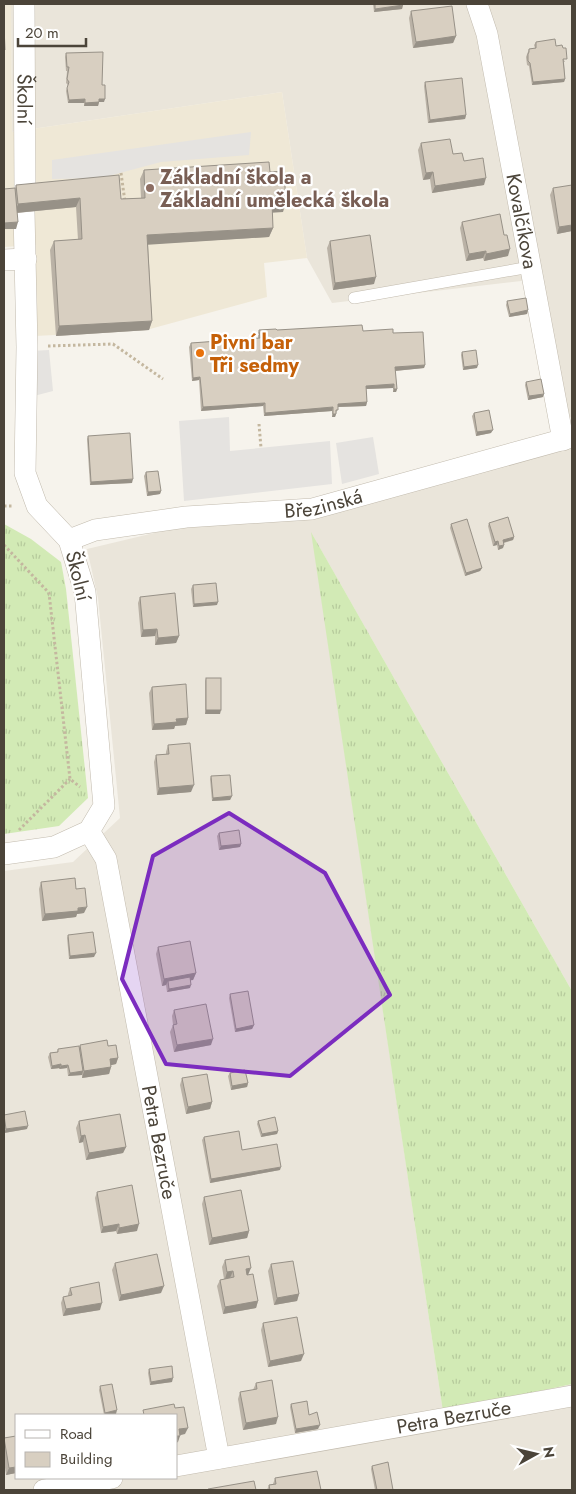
<svg xmlns="http://www.w3.org/2000/svg" width="576" height="1494" viewBox="0 0 576 1494" font-family="Jost,sans-serif">
	<style>
		.residential { fill: #eae5da; fill-rule: evenodd }
		.education { fill: #efe8d6 }
		.grass { fill: url(#grass-tufts) }
		.parking { fill: #e5e3e0 }
		.lines { fill: none; stroke-linecap: round; stroke-linejoin: round }
		.lane-casing { stroke: #c2bbae; stroke-width: 12 }
		.street-casing { stroke: #c2bbae; stroke-width: 22 }
		.path { stroke: #c4b79f; stroke-width: 3; stroke-dasharray: 2.5 2.5; stroke-linecap: butt }
		.lane { stroke: #fff; stroke-width: 11 }
		.street { stroke: #fff; stroke-width: 21 }
		.wall { fill: #bab2a6 }
		.shaded-wall { fill: #979187 }
		.building { fill: #d8cfc1; stroke: #979187 }
		.marked { fill: #7b2cbf; fill-opacity: 0.2; stroke: #7b2cbf; stroke-width: 4; stroke-linejoin: round }
		.education-dot { fill: #8d6e63; stroke: #fff; stroke-width: 2 }
		.food-dot { fill: #e8710a; stroke: #fff; stroke-width: 2 }
		.labels { text-anchor: middle; dominant-baseline: central; stroke-width: 4.5; stroke-linejoin: round; paint-order: stroke }
		.street-label { font-size: 20px; fill: #4b4439; stroke: #fff }
		.education-label { font-size: 20px; font-weight: bold; fill: #785e54; stroke: #fff; text-anchor: start }
		.food-label { font-size: 20px; font-weight: bold; fill: #c56008; stroke: #fff; text-anchor: start }
	</style>
	<defs>
		<pattern id="grass-tufts" width="24" height="20" patternUnits="userSpaceOnUse" patternTransform="scale(1.25)"><rect width="24" height="20" fill="#d2eab5"/><path d="M3 7l-1-3M5 7V3M7 7l1-3M15 17l-1-3M17 17v-4M19 17l1-3" fill="none" stroke="#b6ca9c"/></pattern>
	</defs>
	<rect width="100%" height="100%" fill="#f6f3ec"/>
	<!-- residential -->
	<g class="residential">
		<polygon points="11,4 572,4 572,417 569,418 539,279 332,303 307,258 282,92 12,132"/>
		<path d="M 572,446 L 572,991 L 312,534 L 443,1412 L 572,1384 L 572,1490 L 4,1490 L 4,871 L 73,862 L 120,818 L 98,598 L 87,549 L 175,528 ZM 16,1415 L 176,1415 L 176,1478 L 16,1478 Z"/>
	</g>
	<!-- education -->
	<polygon class="education" points="4,4 11,4 12,132 282,92 307,258 264,263 267,297 150,329 114,332 35,336 36,245 4,247"/>
	<!-- grass -->
	<g class="grass">
		<polygon points="4,524 31,539 61,562 66,589 88,798 59,826 4,834"/>
		<polygon points="311,532 572,991 572,1384 443,1412"/>
	</g>
	<!-- parking -->
	<g class="parking">
		<polygon points="251,132 249,155 161,162 101,178 52,179 52,160"/>
		<polygon points="49,350 53,391 30,397 31,351"/>
		<polygon points="229,417 230,451 330,441 332,484 184,501 179,421"/>
		<polygon points="373,437 379,474 342,484 336,443"/>
	</g>
	<g class="lines">
		<defs>
			<polyline id="lane" points="354,298 530,267"/>
			<g id="street">
				<path id="s1" d="M 24,4 L 25,193"/>
				<path id="s2" d="M 477,4 L 487,34 L 563,440"/>
				<polyline points="4,260 26,259"/>
				<path id="s3" d="M 69,540 L 95,530 L 186,517 L 312,509 L 572,437"/>
				<path id="s4" d="M 89,831 L 106,859 L 219,1458"/>
				<polyline points="4,854 54,847 89,831 104,806 85,592 69,540 37,506 25,473 27,347 24,212"/>
				<path id="s5" d="M 176,1466 L 572,1396"/>
				<polyline points="44,1490 112,1478"/>
			</g>
		</defs>
		<!-- lane casing -->
		<use href="#lane" class="lane-casing"/>
		<!-- street casing -->
		<use href="#street" class="street-casing"/>
		<!-- path -->
		<g class="path">
			<polyline points="121,173 125,202"/>
			<polyline points="48,346 113,344 163,379"/>
			<polyline points="259,424 261,448"/>
			<polyline points="4,506 14,506"/>
			<polyline points="4,545 49,593 70,779 80,787"/>
			<polyline points="19,830 70,779"/>
		</g>
		<!-- lane -->
		<use href="#lane" class="lane"/>
		<!-- street -->
		<use href="#street" class="street"/>
	</g>
	<!-- wall -->
	<g class="wall">
		<polygon points="373,4 403,4 402,9 374,12"/>
		<polygon points="411,11 456,36 453,43 413,48 409,18"/>
		<polygon points="536,42 556,46 565,62 564,62 565,79 564,82 532,85 529,66 527,65 526,57 529,49 535,48 534,45"/>
		<polygon points="66,53 102,85 104,102 99,102 98,106 84,106 84,103 68,103 66,91 68,85 66,83 67,71 66,71 65,57"/>
		<polygon points="425,82 466,115 465,119 428,123 424,86"/>
		<polygon points="421,143 453,154 464,161 484,185 432,193 430,179 423,180 418,150"/>
		<polygon points="144,170 270,172 283,212 272,212 273,228 269,237 148,244 152,321 149,330 56,336 50,250 54,241 78,240 76,207 17,213 16,229 4,229 4,189 15,188 16,185 121,199 141,198 140,179"/>
		<polygon points="553,188 572,231 557,234 550,195"/>
		<polygon points="462,222 504,235 508,256 484,261 483,258 466,261 460,228"/>
		<polygon points="330,241 374,284 333,290 327,248"/>
		<polygon points="507,301 528,310 527,314 509,317 506,305"/>
		<polygon points="259,330 363,331 393,333 425,365 424,368 395,371 397,389 396,392 393,392 393,388 366,389 367,402 366,406 338,407 335,417 332,417 332,411 264,416 263,406 201,411 199,380 192,381 189,347 191,343 258,338 258,333"/>
		<polygon points="462,352 477,368 463,370 461,355"/>
		<polygon points="526,382 543,397 528,400 525,385"/>
		<polygon points="474,413 491,433 476,436 472,416"/>
		<polygon points="88,436 132,483 90,485 87,439"/>
		<polygon points="146,472 161,491 160,494 147,496 144,476"/>
		<polygon points="489,523 514,537 513,540 504,543 503,548 498,550 497,545 493,546 488,526"/>
		<polygon points="451,524 482,568 480,571 465,576 450,528"/>
		<polygon points="193,585 217,605 193,607 191,589"/>
		<polygon points="140,597 179,636 176,643 155,645 155,636 141,637 138,603"/>
		<polygon points="206,678 220,714 205,714 205,681"/>
		<polygon points="152,687 188,718 186,725 175,726 174,729 152,730 149,693"/>
		<polygon points="168,745 191,792 157,795 154,762 156,755 166,754 166,752"/>
		<polygon points="211,776 232,796 230,800 212,801 210,779"/>
		<polygon points="219,833 241,844 240,847 219,850 217,836"/>
		<polygon points="41,882 76,889 84,913 77,914 76,917 42,921 39,889"/>
		<polygon points="68,935 94,957 69,959 67,938"/>
		<polygon points="158,947 196,973 193,980 190,980 190,988 167,992 166,985 162,986 156,954"/>
		<polygon points="230,994 254,1025 252,1029 235,1032 229,998"/>
		<polygon points="174,1010 211,1045 174,1052 170,1032 173,1025 172,1016"/>
		<polygon points="80,1045 108,1046 118,1058 116,1064 111,1065 111,1067 109,1074 82,1078 82,1075 68,1076 67,1068 59,1069 60,1068 51,1069 48,1057 50,1053 57,1052 58,1049 79,1048"/>
		<polygon points="230,1073 248,1083 247,1087 231,1090 228,1076"/>
		<polygon points="182,1078 212,1102 210,1109 186,1114 180,1085"/>
		<polygon points="4,1115 27,1129 4,1133"/>
		<polygon points="79,1121 126,1147 123,1153 86,1160 83,1142 79,1143 76,1128"/>
		<polygon points="258,1121 278,1131 277,1134 261,1137 257,1124"/>
		<polygon points="204,1137 280,1170 210,1183 202,1140"/>
		<polygon points="97,1192 137,1231 117,1234 116,1231 101,1233 95,1198"/>
		<polygon points="204,1197 249,1231 247,1238 209,1245 202,1204"/>
		<polygon points="225,1260 248,1275 258,1301 256,1308 223,1314 217,1286 220,1280 224,1279 222,1267"/>
		<polygon points="115,1263 161,1293 119,1301 112,1270"/>
		<polygon points="271,1264 299,1294 297,1301 274,1305 268,1271"/>
		<polygon points="70,1288 100,1310 63,1316 61,1303 63,1297 68,1296 68,1294"/>
		<polygon points="263,1323 301,1361 268,1367 261,1330"/>
		<polygon points="149,1369 172,1382 150,1385 148,1373"/>
		<polygon points="256,1383 276,1424 243,1430 238,1399 240,1392 253,1390"/>
		<polygon points="100,1386 116,1414 104,1415 99,1390"/>
		<polygon points="291,1404 318,1429 295,1433 290,1407"/>
		<polygon points="4,1438 16,1473 6,1475 4,1460"/>
		<polygon points="372,1466 393,1490 375,1490 371,1469"/>
		<polygon points="275,1478 321,1490 267,1490 269,1485 273,1484"/>
	</g>
	<!-- shaded-wall -->
	<g class="shaded-wall">
		<polygon points="403,5 402,9 374,12 375,9"/>
		<polygon points="456,36 453,43 413,48 416,42"/>
		<polygon points="565,79 564,82 532,85 533,82"/>
		<polygon points="85,99 84,103 68,103 69,100"/>
		<polygon points="99,99 105,99 104,102 99,102 98,106 84,106 85,103"/>
		<polygon points="466,115 465,119 428,123 430,120"/>
		<polygon points="433,172 430,179 423,180 426,173"/>
		<polygon points="486,178 484,185 432,193 435,186"/>
		<polygon points="80,198 76,207 15,213 18,204"/>
		<polygon points="286,202 283,212 268,213 272,203"/>
		<polygon points="18,222 16,229 4,229 4,223"/>
		<polygon points="572,225 572,231 557,234 559,227"/>
		<polygon points="273,228 269,237 144,245 147,235"/>
		<polygon points="510,249 508,256 484,261 486,254"/>
		<polygon points="486,251 483,258 466,261 469,254"/>
		<polygon points="376,277 374,284 333,290 335,283"/>
		<polygon points="528,310 527,314 509,317 510,314"/>
		<polygon points="152,321 149,330 56,336 59,326"/>
		<polygon points="425,365 424,368 394,371 395,367"/>
		<polygon points="478,365 477,368 463,370 464,367"/>
		<polygon points="200,377 199,380 192,381 193,378"/>
		<polygon points="394,384 393,388 365,389 366,386"/>
		<polygon points="394,389 397,389 396,392 393,392"/>
		<polygon points="544,394 543,397 528,400 529,396"/>
		<polygon points="367,402 366,406 336,407 338,404"/>
		<polygon points="265,403 263,406 201,411 203,407"/>
		<polygon points="333,407 332,411 264,416 265,413"/>
		<polygon points="333,414 336,414 335,417 332,417"/>
		<polygon points="493,430 491,433 476,436 477,432"/>
		<polygon points="133,479 132,483 90,485 91,482"/>
		<polygon points="161,491 160,494 147,496 148,492"/>
		<polygon points="514,537 513,540 502,543 503,540"/>
		<polygon points="498,541 497,545 493,546 495,542"/>
		<polygon points="504,545 503,548 498,550 499,546"/>
		<polygon points="482,568 480,571 465,576 466,573"/>
		<polygon points="218,602 217,605 193,607 194,604"/>
		<polygon points="157,629 155,636 141,637 143,630"/>
		<polygon points="179,636 176,643 155,645 158,638"/>
		<polygon points="206,710 221,710 220,714 205,714"/>
		<polygon points="188,718 186,725 175,726 174,729 152,730 154,724 176,719"/>
		<polygon points="194,785 191,792 157,795 159,788"/>
		<polygon points="232,796 230,800 212,801 213,798"/>
		<polygon points="241,844 240,847 219,850 221,846"/>
		<polygon points="87,907 84,913 77,914 76,917 42,921 45,914"/>
		<polygon points="96,953 94,957 69,959 70,956"/>
		<polygon points="196,973 193,980 168,984 168,981 166,985 162,986 164,979"/>
		<polygon points="191,985 190,988 167,992 169,989"/>
		<polygon points="254,1025 252,1029 235,1032 236,1029"/>
		<polygon points="213,1039 211,1045 174,1052 177,1045"/>
		<polygon points="118,1058 116,1064 107,1066 110,1059"/>
		<polygon points="61,1064 60,1068 51,1069 52,1066"/>
		<polygon points="68,1065 67,1068 59,1069 61,1066"/>
		<polygon points="111,1067 109,1074 82,1078 84,1071"/>
		<polygon points="83,1071 82,1075 68,1076 70,1073"/>
		<polygon points="248,1083 247,1087 231,1090 232,1086"/>
		<polygon points="212,1102 210,1109 186,1114 188,1107"/>
		<polygon points="28,1126 27,1129 4,1133 6,1129"/>
		<polygon points="278,1131 277,1134 261,1137 262,1134"/>
		<polygon points="85,1135 83,1142 79,1143 81,1136"/>
		<polygon points="126,1147 123,1153 86,1160 89,1153"/>
		<polygon points="281,1167 280,1170 210,1183 211,1179"/>
		<polygon points="119,1224 116,1231 101,1233 103,1227"/>
		<polygon points="139,1224 137,1231 117,1234 119,1228"/>
		<polygon points="249,1231 247,1238 209,1245 212,1238"/>
		<polygon points="251,1268 248,1275 244,1276 246,1269"/>
		<polygon points="233,1271 230,1278 225,1279 227,1272"/>
		<polygon points="164,1286 161,1293 119,1301 121,1295"/>
		<polygon points="299,1294 297,1301 274,1305 277,1298"/>
		<polygon points="258,1301 256,1308 223,1314 225,1307"/>
		<polygon points="102,1303 100,1310 63,1316 66,1309"/>
		<polygon points="304,1354 301,1361 268,1367 270,1361"/>
		<polygon points="173,1378 172,1382 150,1385 151,1382"/>
		<polygon points="117,1410 116,1414 104,1415 105,1413"/>
		<polygon points="278,1417 276,1424 243,1430 246,1423"/>
		<polygon points="320,1425 318,1429 295,1433 296,1429"/>
		<polygon points="188,1428 185,1434 177,1436 179,1429"/>
		<polygon points="176,1436 180,1436 178,1442 176,1443"/>
		<polygon points="16,1467 16,1473 6,1475 9,1468"/>
	</g>
	<!-- building -->
	<g class="building">
		<polygon points="375,4 403,4 403,5 375,9"/>
		<polygon points="452,6 456,36 416,42 411,11"/>
		<polygon points="4,26 5,50 4,50"/>
		<polygon points="555,39 556,46 562,45 563,48 566,48 567,59 563,59 565,79 533,82 530,63 528,61 528,54 529,52 529,49 536,48 536,42"/>
		<polygon points="103,52 102,85 105,85 105,99 99,99 99,102 85,103 85,99 69,100 67,88 69,82 67,79 69,67 67,67 66,53"/>
		<polygon points="462,78 466,115 430,120 425,82"/>
		<polygon points="450,139 453,154 462,153 464,161 483,158 486,178 435,186 433,172 426,173 421,143"/>
		<polygon points="269,162 270,172 284,171 286,202 272,203 273,228 147,235 152,321 59,326 54,241 82,239 80,198 18,204 16,185 119,175 121,199 145,198 144,170"/>
		<polygon points="572,185 572,225 559,227 553,188"/>
		<polygon points="15,188 18,222 4,223 4,189"/>
		<polygon points="500,214 504,235 507,235 510,249 486,254 486,251 469,254 462,222"/>
		<polygon points="370,235 376,277 335,283 330,241"/>
		<polygon points="526,298 528,310 510,314 507,301"/>
		<polygon points="362,325 363,331 393,329 393,333 423,332 425,365 395,367 397,389 394,389 394,384 366,386 367,402 338,404 338,410 336,410 336,414 333,414 333,407 265,413 265,403 203,407 200,377 193,378 191,343 260,338 259,330 276,329 277,330"/>
		<polygon points="476,350 478,365 464,367 462,352"/>
		<polygon points="541,379 544,394 529,396 526,382"/>
		<polygon points="489,410 493,430 477,432 474,413"/>
		<polygon points="130,433 133,479 91,482 88,436"/>
		<polygon points="158,471 161,491 148,492 146,472"/>
		<polygon points="508,517 514,537 503,540 504,545 499,546 498,541 495,542 489,523"/>
		<polygon points="467,519 482,568 466,573 451,524"/>
		<polygon points="216,583 218,602 194,604 193,585"/>
		<polygon points="175,593 179,636 158,638 157,629 143,630 140,597"/>
		<rect x="206" y="678" width="15" height="32"/>
		<polygon points="186,684 188,718 176,719 177,722 154,724 152,687"/>
		<polygon points="190,743 194,785 159,788 156,755 169,754 168,745"/>
		<polygon points="230,775 232,796 213,798 211,776"/>
		<polygon points="239,830 241,844 221,846 219,833"/>
		<polygon points="75,878 76,889 85,888 87,907 78,908 78,911 45,914 41,882"/>
		<polygon points="93,932 96,953 70,956 68,935"/>
		<polygon points="190,941 196,973 164,979 158,947"/>
		<polygon points="190,977 191,985 169,989 168,981"/>
		<polygon points="248,991 254,1025 236,1029 230,994"/>
		<polygon points="206,1004 213,1039 177,1045 173,1025 177,1024 174,1010"/>
		<polygon points="107,1040 108,1046 116,1045 118,1058 110,1059 111,1067 84,1071 80,1045"/>
		<polygon points="79,1046 83,1071 70,1073 68,1065 61,1066 61,1064 52,1066 50,1053 58,1052 58,1049"/>
		<polygon points="245,1070 248,1083 232,1086 230,1073"/>
		<polygon points="207,1074 212,1102 188,1107 182,1078"/>
		<polygon points="25,1111 28,1126 6,1129 4,1115"/>
		<polygon points="120,1114 126,1147 89,1153 85,1135 81,1136 79,1121"/>
		<polygon points="275,1117 278,1131 262,1134 258,1121"/>
		<polygon points="239,1131 242,1150 277,1144 281,1167 211,1179 204,1137"/>
		<polygon points="132,1185 139,1224 119,1228 119,1224 103,1227 97,1192"/>
		<polygon points="241,1190 249,1231 212,1238 204,1197"/>
		<polygon points="157,1254 164,1286 121,1295 115,1263"/>
		<polygon points="249,1256 251,1268 246,1269 247,1275 253,1274 258,1301 225,1307 220,1280 234,1277 233,1271 227,1272 225,1260"/>
		<polygon points="293,1261 299,1294 277,1298 271,1264"/>
		<polygon points="99,1282 102,1303 66,1309 63,1297 72,1295 70,1288"/>
		<polygon points="297,1317 304,1354 270,1361 263,1323"/>
		<polygon points="172,1366 173,1378 151,1382 149,1369"/>
		<polygon points="272,1380 278,1417 246,1423 240,1392 257,1389 256,1383"/>
		<polygon points="112,1384 117,1410 105,1413 100,1386"/>
		<polygon points="307,1401 309,1415 317,1412 320,1425 296,1429 291,1404"/>
		<polygon points="174,1404 175,1408 184,1407 188,1428 179,1429 180,1436 176,1436 176,1415 144,1415 143,1410"/>
		<polygon points="16,1436 16,1467 9,1468 4,1438"/>
		<polygon points="388,1462 393,1490 377,1490 372,1466"/>
		<polygon points="317,1471 321,1490 270,1490 269,1485 276,1484 275,1478"/>
		<polygon points="254,1481 256,1490 208,1490 208,1489"/>
	</g>
	<!-- marked area -->
	<path class="marked" d="M 229,813 L 325,873 L 390,995 L 290,1076 L 166,1064 L 122,979 L 153,856 Z"/>
	<!-- markers -->
	<circle class="education-dot" cx="150" cy="188" r="5"/>
	<circle class="food-dot" cx="200" cy="353" r="5"/>
	<g class="labels">
		<!-- street labels -->
		<g class="street-label">
			<text stroke="none"><textPath href="#s1" startOffset="95">Školní</textPath></text>
			<text stroke="none"><textPath href="#s2" startOffset="222">Kovalčíkova</textPath></text>
			<text stroke="none"><textPath href="#s3" startOffset="258">Březinská</textPath></text>
			<text transform="translate(78 576) rotate(76)">Školní</text>
			<text stroke="none"><textPath href="#s4" startOffset="321">Petra Bezruče</textPath></text>
			<text stroke="none"><textPath href="#s5" startOffset="282">Petra Bezruče</textPath></text>
		</g>
		<!-- education labels -->
		<g class="education-label">
			<text x="160" y="177">Základní škola a<tspan x="160" dy="23">Základní umělecká škola</tspan></text>
		</g>
		<!-- food labels -->
		<g class="food-label">
			<text x="210" y="342">Pivní bar<tspan x="210" dy="23">Tři sedmy</tspan></text>
		</g>
	</g>
	<!-- border -->
	<rect width="576" height="1494" fill="none" stroke="#4b4439" stroke-width="10"/>
	<!-- legend -->
	<rect x="15" y="1414" width="162" height="65" fill="#ffffff" stroke="#b7b4b0"/>
	<rect x="25" y="1430" width="25" height="8" fill="#ffffff" stroke="#b7b4b0"/>
	<text x="60" y="1439" font-size="15" fill="#4b4439">Road</text>
	<rect x="25" y="1452" width="25" height="15" fill="#d8cfc1" stroke="#b7b4b0"/>
	<text x="60" y="1464" font-size="15" fill="#4b4439">Building</text>
	<!-- north arrow -->
	<g transform="translate(536 1454) rotate(82)" stroke="#ffffff" stroke-width="4" paint-order="stroke">
	<path d="M0-4L9 19L0 12L-9 19Z" fill="#4b4439"/>
	<text y="-8" font-size="14" font-weight="bold" text-anchor="middle" fill="#4b4439">N</text>
	</g>
	<!-- scale -->
	<path d="M18 38v8h68v-8" fill="none" stroke="#4b4439" stroke-width="2.5"/>
	<text x="25" y="38" font-size="15" fill="#4b4439" stroke="#ffffff" stroke-width="4" paint-order="stroke">20 m</text>
</svg>
